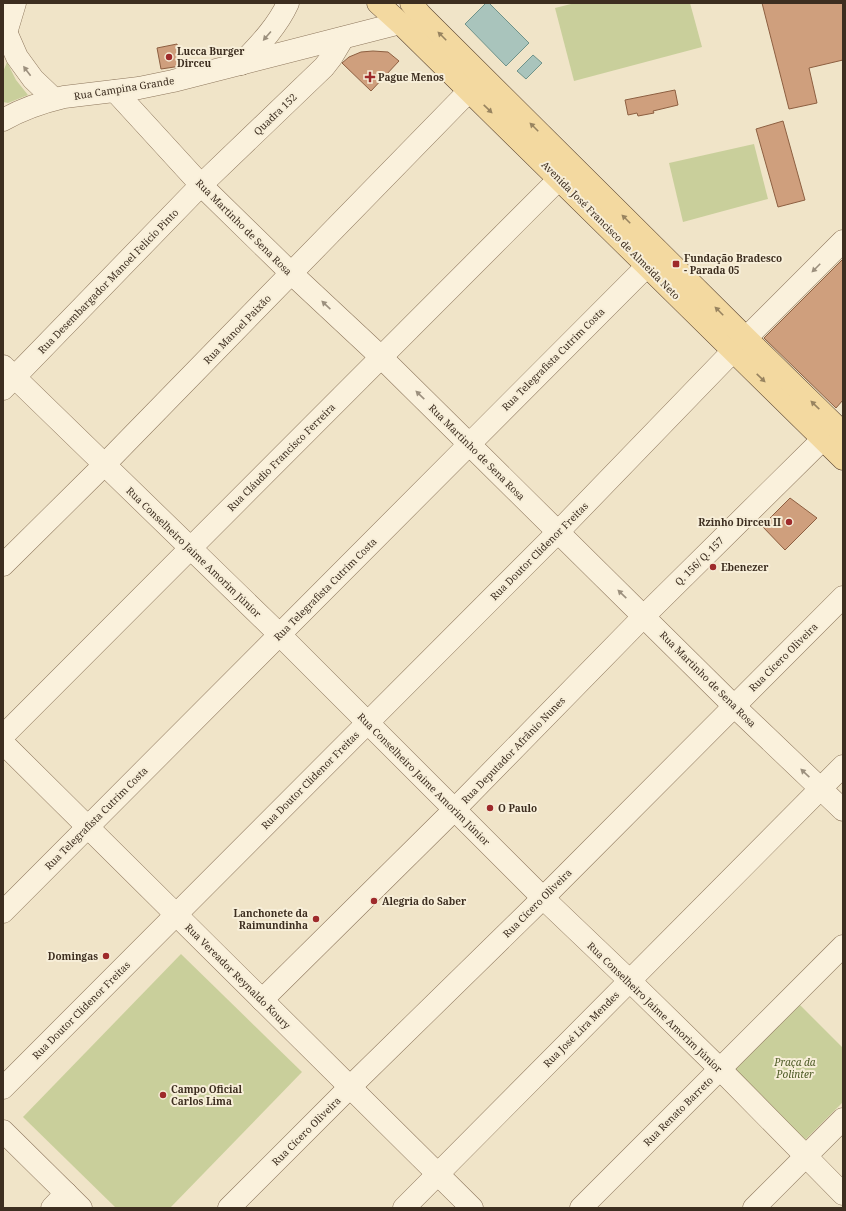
<svg xmlns="http://www.w3.org/2000/svg" width="846" height="1211" viewBox="0 0 846 1211" font-family="'Noto Serif',serif">
	<style>
		.green { fill: #c9cf9b }
		.water { fill: #a9c4bc; stroke: #6f938a }
		.building { fill: #cf9f7d; stroke: #8d5f41 }
		.lines { fill: none; stroke-linecap: round; stroke-linejoin: round }
		.minor-casing { stroke: #8d765c; stroke-width: 23 }
		.major-casing { stroke: #5b4430; stroke-width: 23 }
		.minor { stroke: #faf1dc; stroke-width: 22 }
		.major { stroke: #f3d9a0; stroke-width: 22 }
		.oneway { fill: #9c907e }
		.oneway2 { fill: #988460 }
		.poi-dot { fill: #9e2a2b; stroke: #f7eed8; stroke-width: 1.5 }
		.labels { text-anchor: middle; dominant-baseline: central; stroke-width: 4; stroke-linejoin: round; paint-order: stroke }
		.poi-label { font-size: 10px; font-weight: bold; fill: #3d2e20; stroke: #f7eed8; text-anchor: start }
		.street-label { font-size: 10px; fill: #3d2e20; stroke: #f7eed8 }
		.park-label { font-size: 10px; font-style: italic; fill: #4d5a26; stroke: #f7eed8 }
	</style>
	<rect width="100%" height="100%" fill="#f0e4c8"/>
	<!-- green -->
	<g class="green">
		<polygon points="575,3 690,3 702,47 574,81 555,8"/>
		<polygon points="7,62 16,80 28,95 8,103 3,102 3,72"/>
		<polygon points="754,144 768,199 683,222 669,163"/>
		<polygon points="181,954 302,1072 170,1208 116,1208 23,1117"/>
		<polygon points="794,999 843,1048 843,1102 802,1143 726,1067"/>
	</g>
	<!-- water -->
	<g class="water">
		<polygon points="486,3 489,3 529,43 506,66 465,24"/>
		<polygon points="533,55 542,63 526,79 517,71"/>
	</g>
	<!-- building -->
	<g class="building">
		<polygon points="762,3 843,3 843,60 809,68 817,103 789,109"/>
		<polygon points="177,44 181,66 161,69 157,48"/>
		<polygon points="373,51 388,52 399,61 371,91 342,63 349,57 361,52"/>
		<polygon points="675,90 678,105 653,111 654,113 638,116 637,113 628,115 625,100"/>
		<polygon points="783,121 805,200 778,207 756,129"/>
		<polygon points="843,259 843,400 836,408 764,338"/>
		<polygon points="790,498 817,518 785,550 762,526"/>
	</g>
	<g class="lines">
		<defs>
			<g id="minor">
				<polyline points="6,32 17,57 33,79 54,99"/>
				<polyline points="3,43 15,3"/>
				<path d="M 241,64 C 259,45 277,27 288,3"/>
				<polyline points="115,91 201,185 291,273 381,357 734,706 843,810"/>
				<path d="M 3,120 C 22,109 43,102 64,97 L 139,88 L 173,81 L 400,23"/>
				<polyline points="3,366 279,634 543,898 630,981 720,1069 843,1194"/>
				<polyline points="3,389 201,185 324,67 331,58 343,38"/>
				<polyline points="3,565 104,465 469,91"/>
				<polyline points="3,736 559,179"/>
				<polyline points="3,743 472,1208"/>
				<polyline points="3,912 647,266"/>
				<polyline points="262,1000 455,809 644,616 823,439"/>
				<polyline points="3,1088 558,532 733,351 843,241"/>
				<polyline points="3,1131 81,1208"/>
				<polyline points="52,1208 66,1193"/>
				<polyline points="229,1208 350,1087 543,898 843,597"/>
				<polyline points="404,1208 843,766"/>
				<polyline points="581,1208 843,946"/>
				<polyline points="754,1208 843,1119"/>
			</g>
			<g id="major">
				<polyline points="378,3 400,23 843,459"/>
				<polyline points="411,3 421,15 746,338 843,433"/>
			</g>
		</defs>
		<!-- minor casing -->
		<use href="#minor" class="minor-casing"/>
		<!-- major casing -->
		<use href="#major" class="major-casing"/>
		<!-- minor -->
		<use href="#minor" class="minor"/>
		<!-- major -->
		<use href="#major" class="major"/>
	</g>
	<!-- one-way arrows -->
	<defs><path id="oneway-solid" d="M-6-.8H1V-3.2L6.5 0L1 3.2V.8H-6Z"/></defs>
	<g class="oneway">
		<use href="#oneway-solid" transform="translate(267 36) rotate(131)"/>
		<use href="#oneway-solid" transform="translate(27 71) rotate(-127)"/>
		<use href="#oneway-solid" transform="translate(816 268) rotate(135)"/>
		<use href="#oneway-solid" transform="translate(326 305) rotate(-137)"/>
		<use href="#oneway-solid" transform="translate(420 395) rotate(-136)"/>
		<use href="#oneway-solid" transform="translate(622 594) rotate(-136)"/>
		<use href="#oneway-solid" transform="translate(805 773) rotate(-137)"/>
	</g>
	<g class="oneway2">
		<use href="#oneway-solid" transform="translate(442 36) rotate(-135)"/>
		<use href="#oneway-solid" transform="translate(488 109) rotate(44)"/>
		<use href="#oneway-solid" transform="translate(534 127) rotate(-135)"/>
		<use href="#oneway-solid" transform="translate(626 219) rotate(-135)"/>
		<use href="#oneway-solid" transform="translate(719 311) rotate(-135)"/>
		<use href="#oneway-solid" transform="translate(761 378) rotate(44)"/>
		<use href="#oneway-solid" transform="translate(815 405) rotate(-136)"/>
	</g>
	<!-- markers -->
	<g class="poi-dot">
		<circle cx="169" cy="57" r="4"/>
		<path d="M368 71h4v4h4v4h-4v4h-4v-4h-4v-4h4z"/>
		<rect x="672" y="260" width="8" height="8" rx="2"/>
		<circle cx="789" cy="522" r="4"/>
		<circle cx="713" cy="567" r="4"/>
		<circle cx="490" cy="808" r="4"/>
		<circle cx="374" cy="901" r="4"/>
		<circle cx="316" cy="919" r="4"/>
		<circle cx="106" cy="956" r="4"/>
		<circle cx="163" cy="1095" r="4"/>
	</g>
	<g class="labels">
		<!-- poi labels -->
		<g class="poi-label">
			<text x="177" y="51">Lucca Burger<tspan x="177" dy="12">Dirceu</tspan></text>
			<text x="378" y="77">Pague Menos</text>
			<text x="684" y="258">Fundação Bradesco<tspan x="684" dy="12">- Parada 05</tspan></text>
			<text x="781" y="522" text-anchor="end">Rzinho Dirceu II</text>
			<text x="721" y="567">Ebenezer</text>
			<text x="498" y="808">O Paulo</text>
			<text x="382" y="901">Alegria do Saber</text>
			<text x="308" y="913" text-anchor="end">Lanchonete da<tspan x="308" dy="12">Raimundinha</tspan></text>
			<text x="98" y="956" text-anchor="end">Domingas</text>
			<text x="171" y="1089">Campo Oficial<tspan x="171" dy="12">Carlos Lima</tspan></text>
		</g>
		<!-- street labels -->
		<g class="street-label">
			<text transform="translate(124 88) rotate(-9)">Rua Campina Grande</text>
			<text transform="translate(275 114) rotate(-44)">Quadra 152</text>
			<text transform="translate(244 227) rotate(45)">Rua Martinho de Sena Rosa</text>
			<text transform="translate(611 230) rotate(45)">Avenida José Francisco de Almeida Neto</text>
			<text transform="translate(108 281) rotate(-46)">Rua Desembargador Manoel Felicio Pinto</text>
			<text transform="translate(237 329) rotate(-46)">Rua Manoel Paixão</text>
			<text transform="translate(553 359) rotate(-45)">Rua Telegrafista Cutrim Costa</text>
			<text transform="translate(477 452) rotate(45)">Rua Martinho de Sena Rosa</text>
			<text transform="translate(281 457) rotate(-45)">Rua Cláudio Francisco Ferreira</text>
			<text transform="translate(539 551) rotate(-45)">Rua Doutor Clidenor Freitas</text>
			<text transform="translate(194 552) rotate(44)">Rua Conselheiro Jaime Amorim Júnior</text>
			<text transform="translate(699 561) rotate(-45)">Q. 156/ Q. 157</text>
			<text transform="translate(325 589) rotate(-45)">Rua Telegrafista Cutrim Costa</text>
			<text transform="translate(783 657) rotate(-45)">Rua Cícero Oliveira</text>
			<text transform="translate(708 679) rotate(45)">Rua Martinho de Sena Rosa</text>
			<text transform="translate(513 750) rotate(-46)">Rua Deputador Afrânio Nunes</text>
			<text transform="translate(424 779) rotate(45)">Rua Conselheiro Jaime Amorim Júnior</text>
			<text transform="translate(310 780) rotate(-45)">Rua Doutor Clidenor Freitas</text>
			<text transform="translate(96 818) rotate(-45)">Rua Telegrafista Cutrim Costa</text>
			<text transform="translate(537 903) rotate(-45)">Rua Cícero Oliveira</text>
			<text transform="translate(238 976) rotate(45)">Rua Vereador Reynaldo Koury</text>
			<text transform="translate(655 1007) rotate(44)">Rua Conselheiro Jaime Amorim Júnior</text>
			<text transform="translate(81 1010) rotate(-45)">Rua Doutor Clidenor Freitas</text>
			<text transform="translate(581 1029) rotate(-45)">Rua José Lira Mendes</text>
			<text transform="translate(678 1111) rotate(-45)">Rua Renato Barreto</text>
			<text transform="translate(306 1131) rotate(-45)">Rua Cícero Oliveira</text>
		</g>
		<!-- park labels -->
		<g class="park-label">
			<text x="795" y="1062">Praça da<tspan x="795" dy="12">Polinter</tspan></text>
		</g>
	</g>
	<!-- border -->
	<rect width="846" height="1211" fill="none" stroke="#3d2e20" stroke-width="8"/>
</svg>
